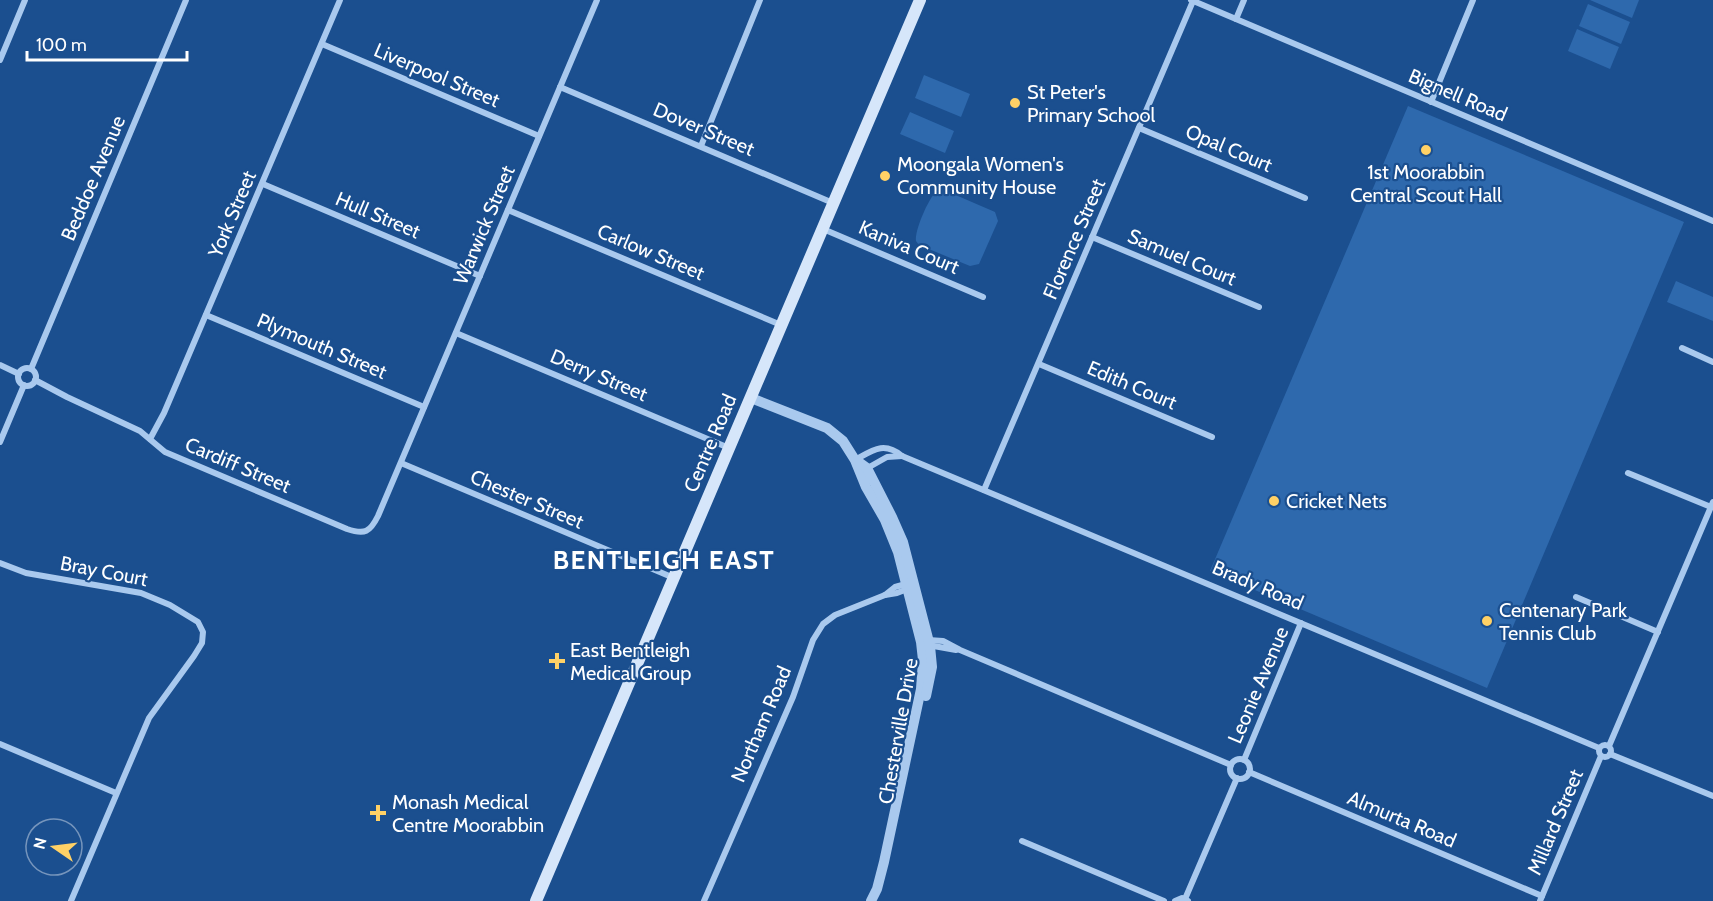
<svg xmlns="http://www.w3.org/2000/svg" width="1713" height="901" viewBox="0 0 1713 901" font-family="Cabin,sans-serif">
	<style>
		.green { fill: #2e69ad }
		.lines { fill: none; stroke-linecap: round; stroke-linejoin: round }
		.minor { stroke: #a9c9ee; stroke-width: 6 }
		.tertiary { stroke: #a9c9ee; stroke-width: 10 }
		.secondary { stroke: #d6e6fa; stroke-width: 12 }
		.poi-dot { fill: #ffd166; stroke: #1b4f8f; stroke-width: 2 }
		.labels { text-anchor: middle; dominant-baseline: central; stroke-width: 4.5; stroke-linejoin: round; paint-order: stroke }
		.street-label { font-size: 20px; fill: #fff; stroke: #1b4f8f }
		.poi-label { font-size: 20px; fill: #fff; stroke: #1b4f8f; text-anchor: start }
		.district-label { font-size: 26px; font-weight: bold; letter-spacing: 1.5px; fill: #fff; stroke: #1b4f8f }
	</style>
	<rect width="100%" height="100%" fill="#1b4f8f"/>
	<!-- green -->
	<g class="green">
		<polygon points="1590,0 1639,0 1632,18"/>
		<polygon points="1588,4 1630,22 1621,44 1579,26"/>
		<polygon points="1577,29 1619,47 1610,69 1568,51"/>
		<polygon points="924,75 970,94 961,117 915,98"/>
		<polygon points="1408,106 1684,222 1487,688 1210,571"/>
		<polygon points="910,112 954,131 945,153 900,134"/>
		<path d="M 939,189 L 944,190 L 995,212 L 998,221 L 979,264 L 970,266 L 919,245 L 916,241 C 914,231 930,194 939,189 Z"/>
		<polygon points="1676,281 1713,297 1713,321 1667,302"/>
	</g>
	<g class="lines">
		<!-- minor -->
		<g class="minor">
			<polyline points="1191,0 1713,221"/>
			<polyline points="1236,19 1244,0"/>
			<polyline points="322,44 539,136"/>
			<polyline points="0,60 25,0"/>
			<polyline points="560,87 833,203"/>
			<polyline points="1431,102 1473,0"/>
			<polyline points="1139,128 1305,198"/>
			<polyline points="701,146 760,0"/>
			<polyline points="263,184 480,276"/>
			<polyline points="508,210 781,325"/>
			<polyline points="823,229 983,297"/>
			<polyline points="1092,237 1259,307"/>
			<polyline points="206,315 424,407"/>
			<polyline points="456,333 729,448"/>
			<polyline points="1682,348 1713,362"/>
			<polyline points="1039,364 1212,437"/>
			<polyline points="0,365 19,374"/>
			<circle cx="27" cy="377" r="9"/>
			<polyline points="31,369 186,0"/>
			<path d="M 35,380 L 67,397 L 140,431 L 165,452 L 347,529 C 365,535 370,532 378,516 L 597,0"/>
			<polyline points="150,439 164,413 340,0"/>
			<polyline points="0,442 24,385"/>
			<path d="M 855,460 C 873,450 884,441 902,456 L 1599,748"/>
			<polyline points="401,463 674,578"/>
			<polyline points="864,470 887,457 902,456"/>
			<polyline points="1628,473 1711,507"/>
			<polyline points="984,490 1193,1"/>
			<polyline points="0,563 26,573 141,593 170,605 198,622 203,632 202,643 194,656 149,718 71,901"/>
			<polyline points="885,595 897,593 910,588"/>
			<polyline points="1576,597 1658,632"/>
			<polyline points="928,640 943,641 960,650 1231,765"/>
			<polyline points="928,645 956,650"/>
			<polyline points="0,744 116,793"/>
			<circle cx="1605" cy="751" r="6"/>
			<polyline points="1609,746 1713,502"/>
			<polyline points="1610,754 1713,796"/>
			<circle cx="1240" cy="769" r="10"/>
			<polyline points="1244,760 1301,623"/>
			<polyline points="1249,772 1542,896"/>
			<polyline points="1022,841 1164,901"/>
			<polyline points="1185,899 1237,778"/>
			<polyline points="704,901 793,697 813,640 823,624 835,615 885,595 895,587 906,584"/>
			<polyline points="1175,901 1182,898 1188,901"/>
			<polyline points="1540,901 1601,756"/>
		</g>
		<!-- tertiary -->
		<g class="tertiary">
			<polyline points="751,398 827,428 843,441 855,460 866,487 885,520 898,552 921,642 923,660 921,689 884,862 877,889 871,901"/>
			<polyline points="856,460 867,468 892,517 903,542 930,646 932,667 926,696"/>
		</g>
		<!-- secondary -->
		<polyline class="secondary" points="536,901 920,0"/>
	</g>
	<!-- markers -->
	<g class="poi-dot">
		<circle cx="1015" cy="103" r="6"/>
		<circle cx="1426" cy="150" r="6"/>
		<circle cx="885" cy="176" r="6"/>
		<circle cx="1274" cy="501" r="6"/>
		<circle cx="1487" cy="621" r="6"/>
		<path d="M554 652h6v6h6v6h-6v6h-6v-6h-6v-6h6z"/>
		<path d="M375 804h6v6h6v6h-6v6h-6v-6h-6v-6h6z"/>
	</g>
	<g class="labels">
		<!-- street labels -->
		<g class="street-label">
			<text transform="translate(437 75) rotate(23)">Liverpool Street</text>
			<text transform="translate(1458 95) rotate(23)">Bignell Road</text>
			<text transform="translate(704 129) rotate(23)">Dover Street</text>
			<text transform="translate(1229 148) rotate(23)">Opal Court</text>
			<text transform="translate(93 178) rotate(-67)">Beddoe Avenue</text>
			<text transform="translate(232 214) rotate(-67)">York Street</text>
			<text transform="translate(378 215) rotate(23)">Hull Street</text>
			<text transform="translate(484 225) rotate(-67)">Warwick Street</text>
			<text transform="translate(1074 239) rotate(-67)">Florence Street</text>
			<text transform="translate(909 247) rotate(23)">Kaniva Court</text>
			<text transform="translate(651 252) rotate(23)">Carlow Street</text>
			<text transform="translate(1182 257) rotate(23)">Samuel Court</text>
			<text transform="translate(322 346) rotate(23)">Plymouth Street</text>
			<text transform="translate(599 375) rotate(23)">Derry Street</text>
			<text transform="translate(1132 385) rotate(23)">Edith Court</text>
			<text transform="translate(710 443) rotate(-67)">Centre Road</text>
			<text transform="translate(238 465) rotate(23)">Cardiff Street</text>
			<text transform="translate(527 499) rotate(23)">Chester Street</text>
			<text transform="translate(104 571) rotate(11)">Bray Court</text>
			<text transform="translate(1258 585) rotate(23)">Brady Road</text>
			<text transform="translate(1258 685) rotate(-67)">Leonie Avenue</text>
			<text transform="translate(761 724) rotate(-67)">Northam Road</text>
			<text transform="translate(898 731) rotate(-80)">Chesterville Drive</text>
			<text transform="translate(1402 819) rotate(23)">Almurta Road</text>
			<text transform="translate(1555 822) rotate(-67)">Millard Street</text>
		</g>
		<!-- poi labels -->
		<g class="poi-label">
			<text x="1027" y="92">St Peter's<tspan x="1027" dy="23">Primary School</tspan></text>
			<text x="897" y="164">Moongala Women's<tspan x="897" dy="23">Community House</tspan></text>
			<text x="1426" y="172" text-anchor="middle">1st Moorabbin<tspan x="1426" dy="23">Central Scout Hall</tspan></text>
			<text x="1286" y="501">Cricket Nets</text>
			<text x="1499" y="610">Centenary Park<tspan x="1499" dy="23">Tennis Club</tspan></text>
			<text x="570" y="650">East Bentleigh<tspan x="570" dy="23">Medical Group</tspan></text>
			<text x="392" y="802">Monash Medical<tspan x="392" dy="23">Centre Moorabbin</tspan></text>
		</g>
		<!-- district labels -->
		<g class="district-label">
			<text x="664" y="560">BENTLEIGH EAST</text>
		</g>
	</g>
	<!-- north arrow -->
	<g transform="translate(54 847) rotate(284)"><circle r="28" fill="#1b4f8f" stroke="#7695bc" stroke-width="1.5"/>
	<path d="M0-4.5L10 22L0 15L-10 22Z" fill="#ffd166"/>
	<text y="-9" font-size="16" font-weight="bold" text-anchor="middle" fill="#ffffff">N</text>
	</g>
	<!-- scale -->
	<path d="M27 51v9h160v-9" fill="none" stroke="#ffffff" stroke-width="3"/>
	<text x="36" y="51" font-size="18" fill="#ffffff" stroke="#1b4f8f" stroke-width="4.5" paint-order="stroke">100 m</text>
</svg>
